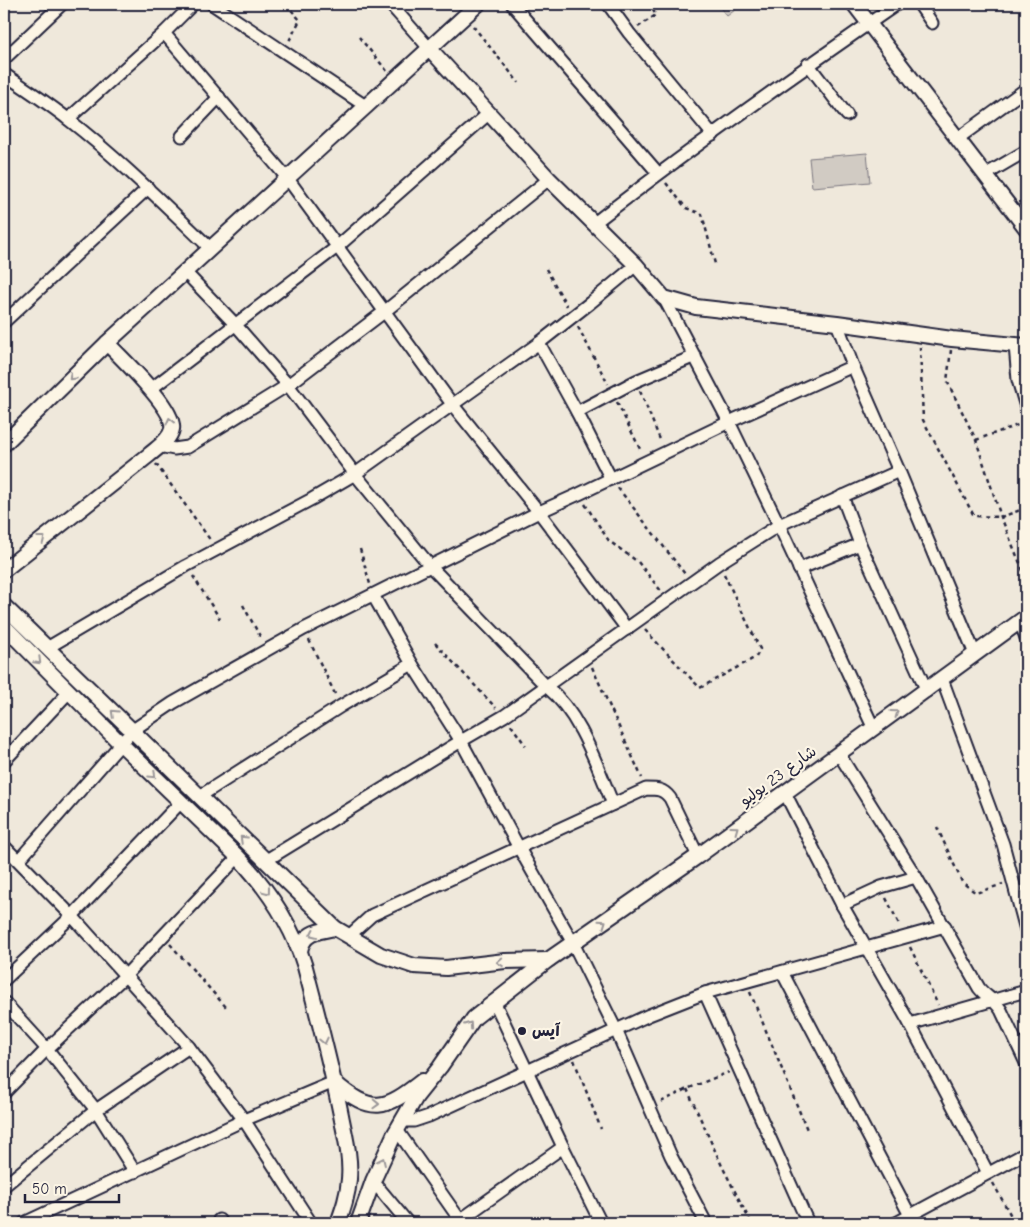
<svg xmlns="http://www.w3.org/2000/svg" width="1030" height="1227" viewBox="0 0 1030 1227" font-family="'Comic Neue','Playpen Sans Arabic',sans-serif">
	<style>
		.green { fill: #d1cbc3; stroke: #7a767f }
		.lines { fill: none; stroke-linecap: round; stroke-linejoin: round }
		.minor-casing { stroke: #22223b; stroke-width: 15 }
		.tertiary-casing { stroke: #22223b; stroke-width: 18 }
		.path { stroke: #22223b; stroke-width: 2.5; stroke-dasharray: 4 4; stroke-linecap: butt }
		.minor { stroke: #fcf5e5; stroke-width: 11 }
		.tertiary { stroke: #fcf5e5; stroke-width: 14 }
		.oneway { stroke: #9a9698 }
		.poi-dot { fill: #22223b; stroke: #fcf5e5; stroke-width: 2 }
		.labels { text-anchor: middle; dominant-baseline: central; stroke-width: 4.5; stroke-linejoin: round; paint-order: stroke }
		.street-label { font-size: 16px; fill: #22223b; stroke: #fcf5e5 }
		.poi-label { font-size: 16px; font-weight: bold; fill: #22223b; stroke: #fcf5e5; text-anchor: start }
	</style>
	<rect width="100%" height="100%" fill="#efe8db"/>
	<filter id="ink" filterUnits="userSpaceOnUse"><feTurbulence type="fractalNoise" baseFrequency=".02" numOctaves="2"/><feDisplacementMap in="SourceGraphic" scale="10" xChannelSelector="R" yChannelSelector="G"/><feConvolveMatrix kernelMatrix="1 2 1 2 8 2 1 2 1" color-interpolation-filters="sRGB"/></filter>
	<g filter="url(#ink)">
		<!-- green -->
		<g class="green">
			<polygon points="717,4 743,4 727,16"/>
			<polygon points="867,153 870,182 812,187 809,158"/>
		</g>
		<g class="lines">
			<defs>
				<g id="minor">
					<polyline points="212,4 367,107"/>
					<polyline points="390,4 429,48"/>
					<polyline points="512,4 658,173"/>
					<polyline points="608,4 629,33 713,135"/>
					<polyline points="919,4 932,23"/>
					<polyline points="164,33 288,179 452,404 539,512 627,629"/>
					<polyline points="4,59 62,4"/>
					<polyline points="808,64 847,115"/>
					<path d="M 4,74 C 26,89 48,103 69,120 C 119,159 164,204 210,248"/>
					<polyline points="68,119 164,33 193,4"/>
					<polyline points="182,136 219,97"/>
					<polyline points="957,139 1026,89"/>
					<polyline points="985,175 1026,151"/>
					<path d="M 593,224 C 692,147 794,75 897,4"/>
					<path d="M 185,272 L 235,324 L 288,385 L 355,474 L 431,567 L 547,687 C 581,715 596,764 613,804"/>
					<polyline points="664,298 729,422 779,525 874,729"/>
					<polyline points="4,322 148,188"/>
					<polyline points="837,323 853,366 899,471 975,654"/>
					<polyline points="539,343 577,412 611,479"/>
					<polyline points="1015,345 1018,380 1026,407"/>
					<polyline points="151,389 337,247 488,114"/>
					<polyline points="577,412 636,381 695,356"/>
					<polyline points="159,446 174,449 188,447 288,385 384,312 549,179"/>
					<polyline points="842,496 860,544 927,691"/>
					<polyline points="799,569 860,544"/>
					<polyline points="373,595 412,664 461,741 519,848 573,943 616,1030 671,1156 706,1223"/>
					<polyline points="1020,621 1026,638"/>
					<polyline points="47,648 186,566 312,499 355,474 539,343 590,303 636,265"/>
					<polyline points="942,679 1003,844 1026,930"/>
					<path d="M 839,754 L 916,877 L 979,988 C 986,997 994,999 1001,1010 L 1026,1063"/>
					<polyline points="4,761 69,692"/>
					<polyline points="785,793 842,905 910,1024 988,1173"/>
					<polyline points="200,796 341,706 412,664"/>
					<polyline points="4,846 72,916 189,1047 244,1120 311,1223"/>
					<polyline points="19,860 133,730 173,703 304,629 539,512 579,494 729,422 853,366"/>
					<polyline points="265,861 461,741 504,716 719,563 779,525 899,471"/>
					<polyline points="842,905 881,887 916,877"/>
					<path d="M 350,935 L 372,915 L 646,789 C 658,789 663,789 670,798 L 698,856"/>
					<polyline points="782,972 914,1223"/>
					<polyline points="4,980 72,916 181,802"/>
					<polyline points="705,993 808,1223"/>
					<polyline points="494,1001 563,1147 601,1223"/>
					<polyline points="4,1002 47,1049 96,1110 135,1172"/>
					<polyline points="910,1024 1026,991"/>
					<polyline points="4,1093 47,1049 126,975 238,857"/>
					<polyline points="402,1121 414,1121 429,1116 649,1015 705,993 945,926"/>
					<polyline points="397,1130 460,1220"/>
					<polyline points="373,1181 408,1223"/>
					<polyline points="4,1186 96,1110 189,1047"/>
					<polyline points="219,1220 221,1223"/>
					<polyline points="24,1223 244,1120 334,1082"/>
					<polyline points="456,1223 563,1147"/>
					<polyline points="896,1223 1026,1153"/>
				</g>
				<g id="tertiary">
					<polyline points="854,4 1026,228"/>
					<polyline points="429,48 549,179 636,265 664,298 696,307 837,323 952,339 1026,346"/>
					<polyline points="4,444 107,343 478,4"/>
					<path d="M 4,570 L 149,455 C 157,448 170,440 172,429 C 176,409 122,359 107,343"/>
					<polyline points="4,606 335,928 381,955 414,966 446,968 505,961 548,960"/>
					<path d="M 4,626 L 121,744 L 238,857 C 268,889 292,924 305,967 C 318,1016 331,1065 341,1115 C 345,1136 351,1157 349,1179 C 348,1195 343,1209 338,1223"/>
					<path d="M 300,951 C 303,932 320,931 335,928"/>
					<path d="M 334,1082 C 372,1115 385,1110 422,1081"/>
					<polyline points="358,1223 373,1181 394,1135 416,1097 440,1067 474,1018 548,960 698,856 1026,617"/>
				</g>
			</defs>
			<!-- minor casing -->
			<use href="#minor" class="minor-casing"/>
			<!-- tertiary casing -->
			<use href="#tertiary" class="tertiary-casing"/>
			<!-- path -->
			<g class="path">
				<polyline points="286,4 300,20 289,41"/>
				<polyline points="473,26 519,83"/>
				<polyline points="638,27 656,15 649,4"/>
				<polyline points="359,37 387,71"/>
				<polyline points="666,183 686,208 702,214 715,264"/>
				<polyline points="546,269 567,306"/>
				<polyline points="578,327 608,384"/>
				<polyline points="920,347 923,420 974,516 1001,517 1026,508"/>
				<polyline points="951,350 947,381 976,440 1001,517 1026,578"/>
				<polyline points="640,391 661,442"/>
				<polyline points="617,402 641,451"/>
				<polyline points="976,440 1026,422"/>
				<polyline points="156,464 211,541"/>
				<polyline points="618,488 685,574"/>
				<polyline points="585,504 609,541 638,562 661,591"/>
				<polyline points="360,549 370,584"/>
				<polyline points="193,576 220,619"/>
				<polyline points="243,605 262,640"/>
				<polyline points="645,630 700,688 756,657 760,649 724,574"/>
				<polyline points="309,640 336,696"/>
				<polyline points="435,643 496,708"/>
				<polyline points="592,667 642,778"/>
				<polyline points="511,725 526,746"/>
				<polyline points="937,827 962,882 976,893 1003,884"/>
				<polyline points="886,898 900,926"/>
				<polyline points="170,944 226,1007"/>
				<polyline points="910,947 938,1005"/>
				<polyline points="750,992 808,1132"/>
				<polyline points="574,1060 601,1129"/>
				<polyline points="687,1089 722,1166 751,1223"/>
				<polyline points="661,1102 687,1089 729,1072"/>
				<polyline points="993,1183 1015,1223"/>
			</g>
			<!-- minor -->
			<use href="#minor" class="minor"/>
			<!-- tertiary -->
			<use href="#tertiary" class="tertiary"/>
		</g>
		<!-- one-way arrows -->
		<defs><path id="oneway-chevron" d="M-2-3.5L2.5 0L-2 3.5" fill="none" stroke-width="1.6" stroke-linecap="round" stroke-linejoin="round" transform="scale(1.25)"/></defs>
		<g class="oneway">
			<use href="#oneway-chevron" transform="translate(72 377) rotate(136)"/>
			<use href="#oneway-chevron" transform="translate(170 421) rotate(-104)"/>
			<use href="#oneway-chevron" transform="translate(42 539) rotate(-38)"/>
			<use href="#oneway-chevron" transform="translate(38 661) rotate(45)"/>
			<use href="#oneway-chevron" transform="translate(114 713) rotate(-137)"/>
			<use href="#oneway-chevron" transform="translate(895 713) rotate(-36)"/>
			<use href="#oneway-chevron" transform="translate(153 775) rotate(44)"/>
			<use href="#oneway-chevron" transform="translate(735 829) rotate(-36)"/>
			<use href="#oneway-chevron" transform="translate(243 839) rotate(-136)"/>
			<use href="#oneway-chevron" transform="translate(267 891) rotate(53)"/>
			<use href="#oneway-chevron" transform="translate(603 923) rotate(-35)"/>
			<use href="#oneway-chevron" transform="translate(313 934) rotate(155)"/>
			<use href="#oneway-chevron" transform="translate(500 962) rotate(176)"/>
			<use href="#oneway-chevron" transform="translate(469 1025) rotate(-55)"/>
			<use href="#oneway-chevron" transform="translate(324 1041) rotate(77)"/>
			<use href="#oneway-chevron" transform="translate(376 1104) rotate(2)"/>
			<use href="#oneway-chevron" transform="translate(382 1161) rotate(-65)"/>
		</g>
	</g>
	<!-- markers -->
	<circle class="poi-dot" cx="522" cy="1031" r="5"/>
	<g class="labels">
		<!-- street labels -->
		<g class="street-label">
			<text transform="translate(778 776) rotate(-36)">شارع 23 يوليو</text>
		</g>
		<!-- poi labels -->
		<g class="poi-label">
			<text x="532" y="1031">آيس</text>
		</g>
	</g>
	<!-- margin -->
	<rect width="1030" height="1227" fill="none" stroke="#fcf5e5" stroke-width="20"/>
	<rect x="10" y="10" width="1010" height="1207" fill="none" stroke="#22223b" stroke-width="2" filter="url(#ink)"/>
	<!-- scale -->
	<path d="M25 1194v8h94v-8" fill="none" stroke="#22223b" stroke-width="2.5"/>
	<text x="32" y="1194" font-size="15" fill="#22223b" stroke="#fcf5e5" stroke-width="4" paint-order="stroke">50 m</text>
</svg>
